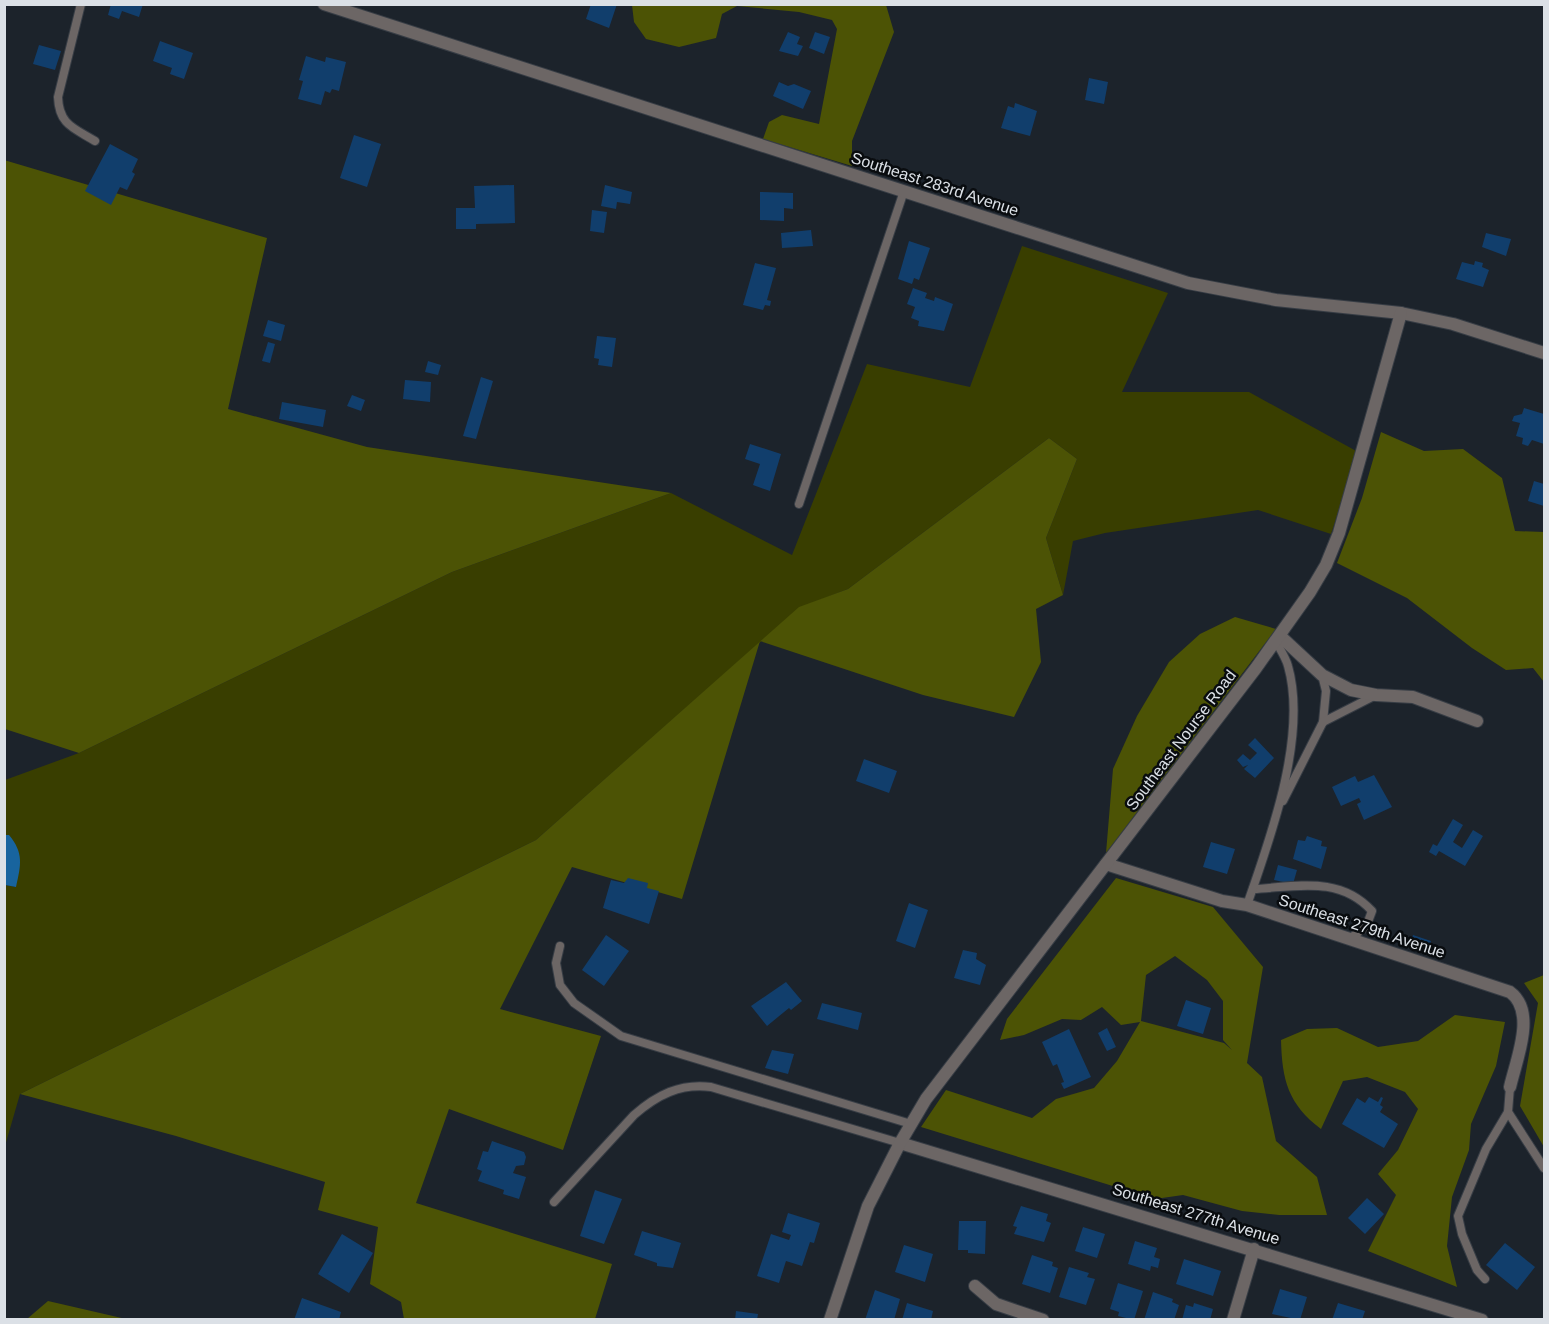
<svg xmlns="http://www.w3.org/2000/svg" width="1549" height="1324" viewBox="0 0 1549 1324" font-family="Helvetica,sans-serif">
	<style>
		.green { fill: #393e00 }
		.forest { fill: #4c5305; fill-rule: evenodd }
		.water { fill: #18649e }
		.building { fill: #113e6c }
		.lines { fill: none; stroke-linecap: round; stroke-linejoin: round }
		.service-casing { stroke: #373d45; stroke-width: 10 }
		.minor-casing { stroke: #373d45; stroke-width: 14 }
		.tertiary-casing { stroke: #373d45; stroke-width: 14 }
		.service { stroke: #6c6665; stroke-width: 8 }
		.minor { stroke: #6c6665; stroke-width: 12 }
		.tertiary { stroke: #6c6665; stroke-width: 12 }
		.labels { text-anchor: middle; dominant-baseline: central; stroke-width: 5; stroke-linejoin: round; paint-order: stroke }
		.street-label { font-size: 16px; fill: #dbe0e6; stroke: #090c0f }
	</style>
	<rect width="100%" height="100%" fill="#1c232b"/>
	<!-- green -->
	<polygon class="green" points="1022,246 1168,293 1122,392 1249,392 1358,452 1331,534 1258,510 1105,533 1073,541 1063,595 1046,538 1077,459 1049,438 848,589 799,608 536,840 20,1094 5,1146 5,885 16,887 9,835 5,835 5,780 79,753 452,572 671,493 792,555 867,364 970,387"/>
	<!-- forest -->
	<g class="forest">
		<polygon points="632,5 886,5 894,32 852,141 852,166 763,139 769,122 782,115 819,124 837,29 832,20 799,12 737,6 722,14 716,38 679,47 646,39 634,22"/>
		<polygon points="4,160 267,238 228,409 367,447 671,493 452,572 79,753 5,729"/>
		<polygon points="1381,432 1424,451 1463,449 1502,478 1515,531 1544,532 1544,682 1533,668 1506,670 1472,648 1407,598 1337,563 1362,498"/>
		<polygon points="1049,438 1077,459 1046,538 1063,595 1036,609 1041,662 1014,717 923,695 760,641 682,899 572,867 500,1009 601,1036 563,1150 449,1109 416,1203 612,1264 595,1319 404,1319 401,1302 370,1284 378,1227 318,1210 325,1182 176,1136 20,1094 536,840 799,607 848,589"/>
		<polygon points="1235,617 1276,629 1106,853 1113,769 1137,716 1169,662 1200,634"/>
		<path d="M 1116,878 L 1213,907 L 1263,967 L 1247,1063 L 1262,1077 L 1276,1141 L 1317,1177 L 1327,1215 L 1279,1215 L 1242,1211 L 1183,1195 L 1155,1199 L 921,1127 L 946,1090 L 1032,1118 L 1056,1099 L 1094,1088 L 1117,1061 L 1140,1022 L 1121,1025 L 1102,1007 L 1081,1020 L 1062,1019 L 1024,1035 L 1000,1040 L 1007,1019 ZM 1175,956 L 1207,980 L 1223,1001 L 1223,1040 L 1232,1050 L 1224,1043 L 1141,1021 L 1146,975 Z"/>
		<polygon points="1544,975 1544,1147 1520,1106 1538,1003 1524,983"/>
		<path d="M 1455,1015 L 1505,1022 L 1496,1066 L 1471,1124 L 1469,1150 L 1452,1197 L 1447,1246 L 1457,1287 L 1368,1251 L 1396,1195 L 1378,1174 L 1398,1150 L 1418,1109 L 1405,1092 L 1367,1077 L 1343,1081 L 1321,1129 C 1288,1104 1282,1080 1281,1040 L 1307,1029 L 1337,1028 L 1378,1047 L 1418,1041 Z"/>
		<polygon points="48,1301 126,1319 27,1319"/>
	</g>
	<!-- water -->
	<path class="water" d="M 5,835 L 9,835 C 24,853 21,865 16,887 L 5,885 Z"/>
	<!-- building -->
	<g class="building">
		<polygon points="111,4 143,4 139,17 122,11 119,19 108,15"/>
		<polygon points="591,4 617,4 609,28 586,19"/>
		<polygon points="788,32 800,37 797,44 803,46 798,56 779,51"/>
		<polygon points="815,32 830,37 824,54 809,48"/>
		<polygon points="160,41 193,53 184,79 170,74 172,68 153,61"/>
		<polygon points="39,45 61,51 55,70 33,64"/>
		<polygon points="306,56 325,62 326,57 346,62 339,91 332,89 330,93 325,91 321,105 298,99 303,81 299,80"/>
		<polygon points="1089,78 1108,82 1104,104 1085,100"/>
		<polygon points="779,82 788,86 794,84 811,91 803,109 773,96"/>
		<polygon points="1015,103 1037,111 1030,136 1001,128 1008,106 1014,108"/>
		<polygon points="354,135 381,144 367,187 340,178"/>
		<polygon points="110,144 138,159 132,172 135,174 127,190 120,187 111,205 85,191"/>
		<polygon points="514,185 515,223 476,224 476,229 456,229 456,208 475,208 474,186"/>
		<polygon points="605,185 632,192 630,204 617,202 616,209 601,206"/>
		<polygon points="760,192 793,193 793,209 784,208 784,221 760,220"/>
		<polygon points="592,210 607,212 604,233 590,231"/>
		<polygon points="811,230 813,246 782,248 781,233"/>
		<polygon points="1486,233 1511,239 1506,256 1482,247"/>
		<polygon points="909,241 930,248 919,280 914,278 912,284 898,279"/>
		<polygon points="1475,261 1483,263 1482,267 1489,270 1483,287 1456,279 1462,262 1474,265"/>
		<polygon points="755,263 776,268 767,300 771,301 770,306 765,305 763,310 743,305"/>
		<polygon points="913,288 927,293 925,298 934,301 935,297 953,304 944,331 918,326 919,321 911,318 915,307 907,304"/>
		<polygon points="268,320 285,325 281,341 263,336"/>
		<polygon points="597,336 616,338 612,367 598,365 599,359 594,358"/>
		<polygon points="268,342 275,344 270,363 262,361"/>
		<polygon points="428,361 441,365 438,375 425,372"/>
		<polygon points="481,377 493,381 476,439 463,436"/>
		<polygon points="405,380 431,382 430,402 403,399"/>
		<polygon points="352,395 365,400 361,411 347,406"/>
		<polygon points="282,402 326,410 323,427 279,419"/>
		<polygon points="1524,408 1544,414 1544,444 1532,440 1528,446 1522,444 1523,438 1516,436 1520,423 1512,421 1514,416 1522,414"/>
		<polygon points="750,444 781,454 770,491 753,485 760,464 745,459"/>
		<polygon points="1534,481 1544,484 1544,506 1528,501"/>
		<polygon points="1255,738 1274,758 1255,778 1244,769 1248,765 1243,767 1237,760 1243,754 1250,760 1257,753 1248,745"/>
		<polygon points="864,759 897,771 889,793 856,781"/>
		<polygon points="1374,775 1392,807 1364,820 1357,804 1361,802 1359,798 1341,806 1332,787 1355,776 1358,782"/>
		<polygon points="1453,819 1463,825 1453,842 1462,848 1473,830 1483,836 1465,866 1439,851 1436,856 1429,852 1433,844 1437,846"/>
		<polygon points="1307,836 1322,841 1321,846 1327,847 1321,869 1293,859 1298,840 1305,841"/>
		<polygon points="1211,842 1235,849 1227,874 1203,867"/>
		<polygon points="1278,865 1297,870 1293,884 1274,880"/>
		<polygon points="628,878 648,883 647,888 659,891 649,924 603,908 611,880 624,883"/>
		<polygon points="909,903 928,910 915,948 896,941"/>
		<polygon points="606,935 629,951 604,986 582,970"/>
		<polygon points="1413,935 1431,941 1429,948 1411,942"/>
		<polygon points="963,950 977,953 976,959 986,965 980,985 954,978"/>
		<polygon points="786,982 802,1001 791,1010 789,1008 767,1026 751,1006"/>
		<polygon points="1186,1000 1211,1008 1203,1034 1177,1026"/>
		<polygon points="822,1003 862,1013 858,1030 817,1019"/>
		<polygon points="1107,1028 1116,1047 1107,1051 1098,1033"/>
		<polygon points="1069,1029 1091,1077 1064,1089 1061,1083 1064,1082 1057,1064 1053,1066 1042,1042"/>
		<polygon points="772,1050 794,1054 788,1074 765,1068"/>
		<polygon points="1369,1097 1378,1102 1381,1097 1383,1098 1380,1105 1383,1107 1380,1112 1398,1124 1384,1148 1342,1124 1357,1098 1365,1103"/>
		<polygon points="492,1141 524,1152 526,1157 524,1165 516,1166 513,1173 526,1177 519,1199 503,1194 504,1190 478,1181 482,1171 477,1169 483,1151 488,1152"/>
		<polygon points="595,1190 622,1199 604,1244 580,1236"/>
		<polygon points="1367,1198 1384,1214 1365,1234 1348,1218"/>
		<polygon points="1021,1206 1048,1214 1046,1221 1051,1223 1044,1242 1014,1234 1017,1227 1013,1226"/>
		<polygon points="788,1213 820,1223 814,1243 810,1242 802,1266 786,1261 779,1283 757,1276 771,1234 789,1240 791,1235 782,1232"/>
		<polygon points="959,1221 986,1221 985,1254 968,1253 968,1250 958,1250"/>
		<polygon points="1083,1227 1105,1234 1097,1258 1075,1251"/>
		<polygon points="642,1231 681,1243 673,1268 657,1266 657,1263 634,1255"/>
		<polygon points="342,1234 373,1253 349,1293 318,1274"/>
		<polygon points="1135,1241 1157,1248 1154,1257 1160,1259 1158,1268 1151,1266 1150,1271 1128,1264"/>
		<polygon points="1505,1243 1535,1267 1517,1290 1486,1265"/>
		<polygon points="904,1245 933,1254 925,1282 895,1272"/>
		<polygon points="1032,1255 1053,1262 1052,1266 1058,1268 1050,1293 1022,1284"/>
		<polygon points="1184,1259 1221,1271 1213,1296 1176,1284"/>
		<polygon points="1069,1267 1089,1273 1087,1277 1095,1279 1086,1305 1059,1297"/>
		<polygon points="1118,1283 1143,1291 1134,1320 1118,1316 1119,1312 1110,1309"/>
		<polygon points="1280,1289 1307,1297 1300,1320 1272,1314"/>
		<polygon points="875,1290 900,1299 894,1320 865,1320"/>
		<polygon points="1153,1292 1173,1299 1172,1302 1179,1305 1174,1320 1144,1320"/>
		<polygon points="302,1298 341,1312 339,1320 294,1320"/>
		<polygon points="907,1303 933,1311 931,1320 902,1320"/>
		<polygon points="1194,1303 1213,1309 1210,1320 1182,1320 1186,1305 1193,1307"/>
		<polygon points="1338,1303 1365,1311 1362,1320 1332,1320"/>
		<polygon points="736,1311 758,1314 757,1320 735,1320"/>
	</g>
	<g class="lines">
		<defs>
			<g id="service">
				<path d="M 81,4 L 58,97 C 59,125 74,128 95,141"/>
				<polyline points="799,504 904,191"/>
				<polyline points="1322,675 1326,691 1323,722"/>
				<polyline points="1283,801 1323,722 1374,696"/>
				<path d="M 1253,889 C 1296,887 1339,875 1372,911 L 1366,927 L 1349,939"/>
				<path d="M 1247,905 C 1270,839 1308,736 1288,666 C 1286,658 1280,649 1276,642"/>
				<polyline points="560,946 556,963 560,985 574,1003 621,1036 911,1124"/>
				<polyline points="1510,1087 1508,1112 1544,1168"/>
				<path d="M 554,1202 L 634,1115 C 657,1095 680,1083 711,1087 L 900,1143"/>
				<polyline points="1485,1279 1477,1270 1462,1234 1458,1216 1486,1149 1508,1112"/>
			</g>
			<g id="minor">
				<polyline points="1280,636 1322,675 1351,690 1376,695 1413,697 1477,721"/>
				<path d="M 1106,864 L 1222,901 L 1247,905 L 1510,992 C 1537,1012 1516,1060 1510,1087"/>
				<polyline points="900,1143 1482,1320"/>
				<polyline points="975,1286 996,1304 1043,1320"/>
				<polyline points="1233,1320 1254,1249"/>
			</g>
			<g id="tertiary">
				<polyline points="324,4 1188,283 1276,300 1401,313 1453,324 1544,353"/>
				<polyline points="830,1320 868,1206 900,1143 926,1099 1256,668 1310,592 1326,565 1339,533 1401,313"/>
			</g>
		</defs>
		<!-- service casing -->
		<use href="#service" class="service-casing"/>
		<!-- minor casing -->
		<use href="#minor" class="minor-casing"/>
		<!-- tertiary casing -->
		<use href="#tertiary" class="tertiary-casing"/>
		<!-- service -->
		<use href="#service" class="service"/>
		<!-- minor -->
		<use href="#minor" class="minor"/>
		<!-- tertiary -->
		<use href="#tertiary" class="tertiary"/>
	</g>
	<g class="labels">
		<!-- street labels -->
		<g class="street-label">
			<text transform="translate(935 184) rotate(18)">Southeast 283rd Avenue</text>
			<text transform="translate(1181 740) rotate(-53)">Southeast Nourse Road</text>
			<text transform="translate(1362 926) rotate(18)">Southeast 279th Avenue</text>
			<text transform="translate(1196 1214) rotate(17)">Southeast 277th Avenue</text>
		</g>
	</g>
	<!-- border -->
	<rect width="1549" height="1324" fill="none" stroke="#dbe0e6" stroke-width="12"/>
</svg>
